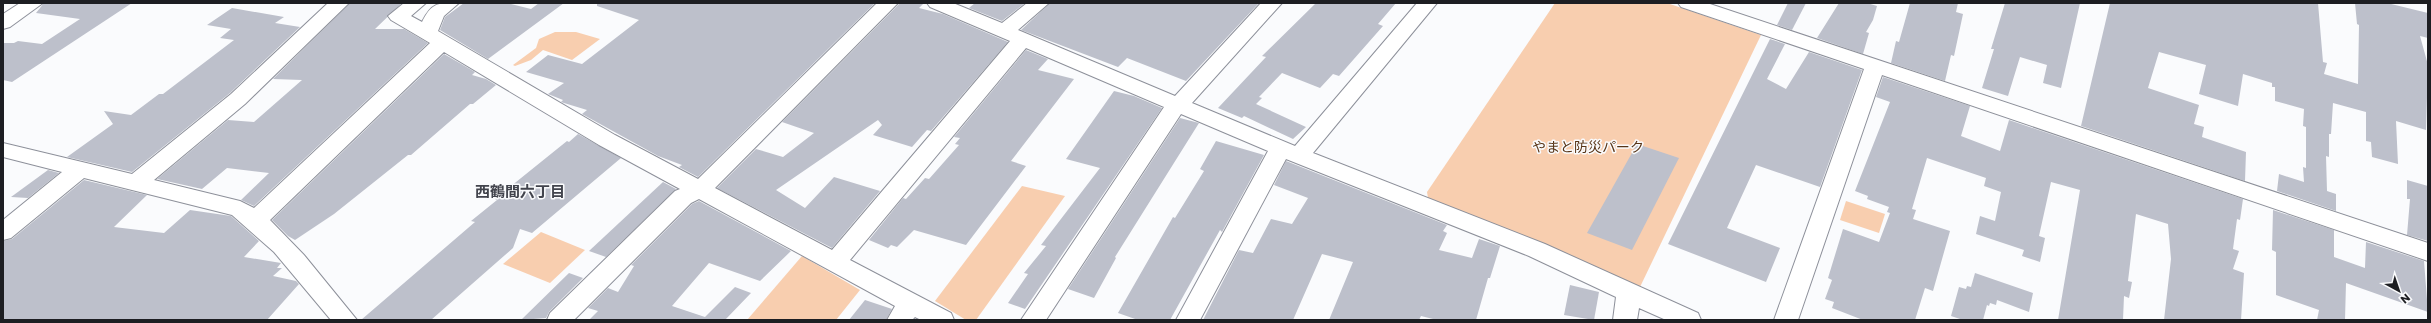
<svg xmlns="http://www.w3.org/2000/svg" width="2431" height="323" viewBox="0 0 2431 323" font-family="Poppins,'Noto Sans JP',sans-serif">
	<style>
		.green { fill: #f8ceaf }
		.building { fill: #bdc0cb }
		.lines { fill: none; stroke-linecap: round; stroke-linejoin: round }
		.minor-casing { stroke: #8d909a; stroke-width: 2 }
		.minor { fill: #fff; fill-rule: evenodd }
		.labels { text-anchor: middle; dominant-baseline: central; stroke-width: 3; stroke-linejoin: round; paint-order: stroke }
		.park-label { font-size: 14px; fill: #573416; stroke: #fafbfd }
		.neighbourhood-label { font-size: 15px; font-weight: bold; fill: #42444d; stroke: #fafbfd }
	</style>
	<rect width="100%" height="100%" fill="#fafbfd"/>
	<!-- green -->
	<g class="green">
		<polygon points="1555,3 1667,3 1761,35 1640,287 1428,198 1427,192"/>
		<polygon points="555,32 576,32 600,39 572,60 543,50 531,60 515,66 513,65 536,48 539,39"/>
		<polygon points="1022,186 1065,196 976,320 966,320 935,301"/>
		<polygon points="1846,201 1885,214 1879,233 1840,220"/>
		<polygon points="541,232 585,250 550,283 503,264"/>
		<polygon points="802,256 860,290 836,320 747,320"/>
	</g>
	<!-- building -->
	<g class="building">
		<polygon points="44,3 132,3 12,82 3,80 3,43 14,43 18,41 42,44 80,19 36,13"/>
		<polygon points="350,3 402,3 375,29 404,29 428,43 254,206 241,200 269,173 227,168 202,189 157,179 228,120 254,122 302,80 273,79"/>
		<polygon points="464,3 507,3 531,9 539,3 564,3 488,59 440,30 445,17"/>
		<polygon points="597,3 875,3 698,177 679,167 682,165 658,156 582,114 587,110 564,103 561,102 563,100 548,94 564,83 526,72 548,55 582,64 639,20 597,6"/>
		<polygon points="900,3 924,3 919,8 943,14 1008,42 931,131 927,130 912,147 873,135 882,125 878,120 776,190 805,208 834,177 880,191 832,248 717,188 756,149 783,157 814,133 782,122"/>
		<polygon points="975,3 1025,3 1002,21 969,8"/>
		<polygon points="1050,3 1259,3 1186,81 1127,58 1118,67 1021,30"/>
		<polygon points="1316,3 1396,3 1378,24 1383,26 1339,76 1333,74 1320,88 1282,73 1259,97 1262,98 1256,104 1306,127 1293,139 1244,116 1242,118 1218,108 1266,57 1262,56"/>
		<polygon points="1788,3 1806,3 1792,30 1777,25"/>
		<polygon points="1839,3 1867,3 1877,6 1873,20 1866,32 1869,33 1863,54 1817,38"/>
		<polygon points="1910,3 1958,3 1956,12 1963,14 1954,56 1951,55 1945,81 1891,63 1896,41 1899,42"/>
		<polygon points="2005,3 2080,3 2061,88 2043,83 2047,65 2020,57 2008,96 1982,88 1994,49 1991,49"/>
		<polygon points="2110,3 2318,3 2323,62 2327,63 2324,74 2358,84 2359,25 2357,24 2355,3 2387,3 2428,13 2428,38 2420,36 2428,65 2426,130 2396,121 2398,164 2372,157 2371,142 2366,141 2366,112 2333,103 2331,134 2329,134 2329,157 2326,156 2327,191 2336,194 2336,211 2277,191 2279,174 2304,182 2303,167 2306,168 2306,127 2303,126 2304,109 2275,101 2275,87 2272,87 2272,83 2243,74 2238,106 2199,94 2206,65 2159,52 2148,88 2199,105 2194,124 2204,127 2202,137 2246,152 2245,181 2081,126"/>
		<polygon points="232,8 284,17 275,23 300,27 230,93 132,172 67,157 113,124 104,111 131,115 159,94 163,94 234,40 220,38 231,29 207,25"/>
		<polygon points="1770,39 1785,44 1767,79 1786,89 1809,52 1862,70 1820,187 1756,165 1727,228 1780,248 1766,282 1668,244"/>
		<polygon points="1026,50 1048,59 1038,70 1074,79 1011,161 1026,166 966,245 914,230 897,247 891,245 888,248 869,240 903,198 906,199 925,178 929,179 959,145 955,144 960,138 954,137"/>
		<polygon points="444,54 475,72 472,75 486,79 496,85 473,104 470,104 411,155 408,155 334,214 295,240 288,236 272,220"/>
		<polygon points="1883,77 1970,106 1961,136 2000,151 2009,120 2243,199 2240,220 2237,219 2233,249 2239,251 2233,269 2244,273 2241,320 2164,320 2171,259 2168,224 2136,214 2128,281 2132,282 2129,298 2124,296 2123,320 2058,320 2080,190 2051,182 2039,236 2045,238 2040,262 2022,256 2024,250 1976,234 1980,216 1995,221 2001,192 1984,186 1986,178 1927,158 1912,209 1916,210 1913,219 1950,231 1933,291 1925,288 1915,320 1863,320 1832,308 1834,302 1825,299 1832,280 1828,278 1843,229 1879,242 1890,213 1887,212 1889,207 1867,199 1868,196 1855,191 1890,102 1876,97"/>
		<polygon points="1114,91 1134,96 1162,108 1025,309 1008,303 1028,274 1024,273 1046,246 1041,245 1100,168 1066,159"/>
		<polygon points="1180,118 1199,123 1115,257 1116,258 1094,298 1068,289"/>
		<polygon points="578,134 621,158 532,233 520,229 513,248 431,320 361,320 475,222 471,221 497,200 495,199 567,141 569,142"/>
		<polygon points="1216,141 1264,155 1222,232 1220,230 1170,320 1138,320 1118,313 1173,217 1175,218 1204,171 1200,169"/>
		<polygon points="1637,144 1679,158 1632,250 1587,233"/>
		<polygon points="1286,161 1447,225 1443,231 1447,233 1439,250 1472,258 1479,239 1500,246 1490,278 1488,278 1476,320 1437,320 1421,316 1419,320 1329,320 1353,262 1322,254 1293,320 1203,320 1239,250 1253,253 1271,219 1292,224 1308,198 1274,185"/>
		<polygon points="48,170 59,173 28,198 11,197"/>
		<polygon points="84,180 147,195 114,227 164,233 190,210 231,216 259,241 244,257 281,263 277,268 282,268 273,276 296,281 299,284 267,320 3,320 3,241 12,239"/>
		<polygon points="2407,180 2428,186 2428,241 2407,235 2410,199 2407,199"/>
		<polygon points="663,182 676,189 606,257 589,251"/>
		<polygon points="699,201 791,251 760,281 709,263 672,306 705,317 735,287 751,293 725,320 589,320 598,311 588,308 608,288 618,292 634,266 631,265 692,204"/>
		<polygon points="2273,210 2334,230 2334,257 2365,268 2366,242 2424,261 2428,312 2346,283 2345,320 2317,320 2319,310 2276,295 2276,252 2272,250"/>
		<polygon points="569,273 583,278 549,312 546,318 521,320"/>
		<polygon points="1975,273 2033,293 2029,312 1997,300 1996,305 1990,303 1989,306 1987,305 1983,320 1963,320 1951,316 1959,287 1966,289 1967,286 1971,287"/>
		<polygon points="1570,285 1599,292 1594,320 1564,315"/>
		<polygon points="865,300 892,309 886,320 849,320"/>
	</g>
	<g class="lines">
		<defs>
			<g id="minor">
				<polygon points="20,3 43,3 10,27 3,29 3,14"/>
				<path d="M 328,3 L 349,3 L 245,104 L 154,180 L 240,201 L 254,208 L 430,43 L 391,20 L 388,16 L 404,3 L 426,3 L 411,16 L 422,22 C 432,2 438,3 459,3 L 444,16 L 438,31 L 615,135 L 698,179 L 877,3 L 898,3 L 715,188 L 832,250 L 1010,41 L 930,7 L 927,3 L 953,3 L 1002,23 L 1027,3 L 1049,3 L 1018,30 L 1175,96 L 1261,3 L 1282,3 L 1192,103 L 1295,146 L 1417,3 L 1437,3 L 1313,153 L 1545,244 L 1698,313 L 1701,320 L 1666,320 L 1639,308 L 1637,320 L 1613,320 L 1616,297 L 1529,256 L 1286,159 L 1200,320 L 1176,320 L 1268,151 L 1181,114 L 1046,320 L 1021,320 L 1164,107 L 1026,48 L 850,260 L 951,313 L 954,320 L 921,320 L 915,317 L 912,320 L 887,320 L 895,306 L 699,199 L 691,203 L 574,320 L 547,320 L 550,313 L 675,191 L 680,189 L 599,145 L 444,52 L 270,220 L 304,255 L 357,320 L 331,320 L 274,252 L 232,215 L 84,178 L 11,238 L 3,240 L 3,220 L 62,172 L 3,157 L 3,143 L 132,174 L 231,94 Z"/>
				<polygon points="1678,3 1707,3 2428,243 2428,261 1882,75 1798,320 1774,320 1864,69 1681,7"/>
			</g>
		</defs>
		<!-- minor casing -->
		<use href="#minor" class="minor-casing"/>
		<!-- minor -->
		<use href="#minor" class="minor"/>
	</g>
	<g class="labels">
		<!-- park labels -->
		<g class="park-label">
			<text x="1588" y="147">やまと防災パーク</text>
		</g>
		<!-- neighbourhood labels -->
		<g class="neighbourhood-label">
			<text x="520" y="191">西鶴間六丁目</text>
		</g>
	</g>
	<!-- border -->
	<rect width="2431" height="323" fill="none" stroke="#1d1e22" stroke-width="8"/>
	<!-- north arrow -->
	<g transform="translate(2399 291) rotate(140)" stroke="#fafbfd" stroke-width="3" paint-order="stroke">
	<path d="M0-3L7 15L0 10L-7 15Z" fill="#1d1e22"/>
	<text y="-6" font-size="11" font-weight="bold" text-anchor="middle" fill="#1d1e22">N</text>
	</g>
</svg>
